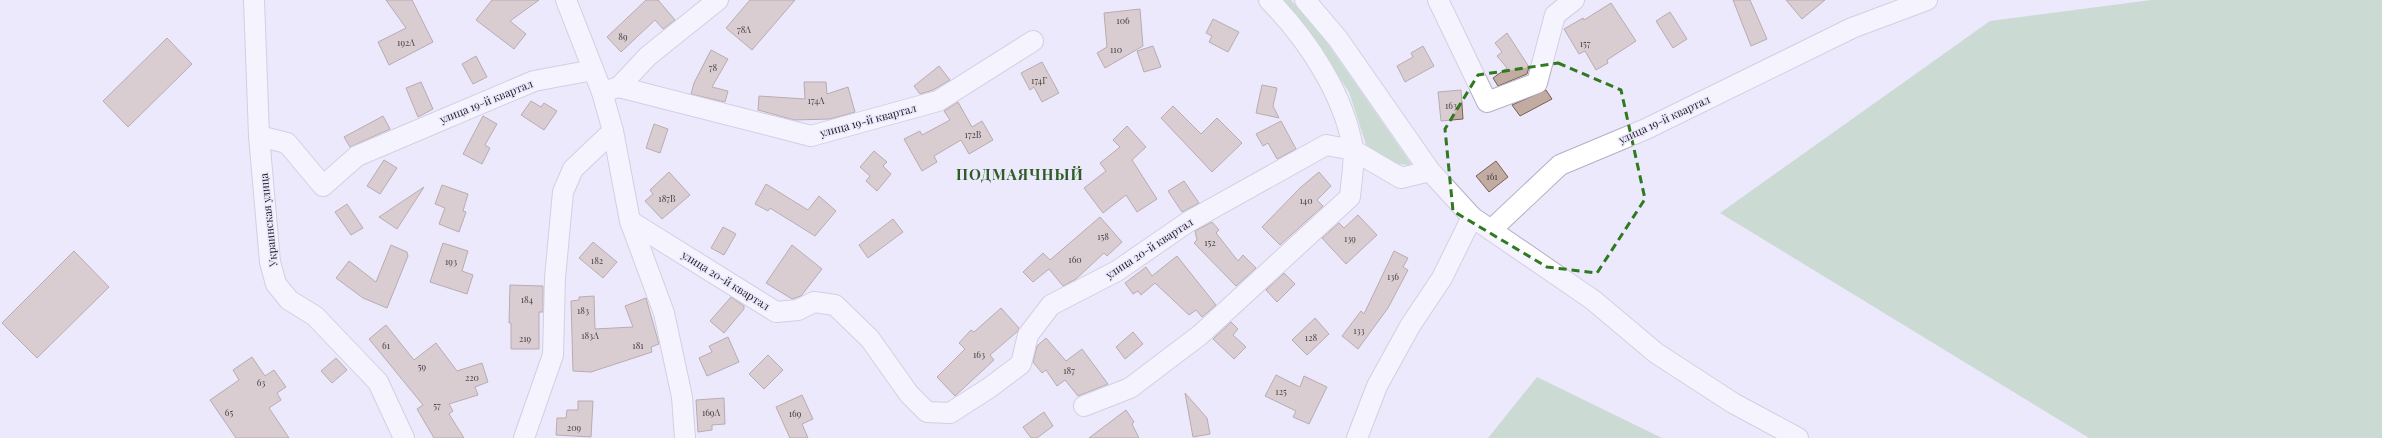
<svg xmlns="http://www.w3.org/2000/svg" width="2382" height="438" viewBox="0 0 2382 438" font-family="'Playfair Display',serif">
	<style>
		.green { fill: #a2c9a3 }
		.building { fill: #c2aba0; stroke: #766157 }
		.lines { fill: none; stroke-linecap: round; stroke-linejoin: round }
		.street-casing { stroke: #b4afc5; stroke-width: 22 }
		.street { stroke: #fff; stroke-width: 20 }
		.marked { fill: none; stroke: #2f791f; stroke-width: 3; stroke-dasharray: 8 5; stroke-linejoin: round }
		.labels { text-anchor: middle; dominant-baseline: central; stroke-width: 3; stroke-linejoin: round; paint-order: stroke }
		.number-label { font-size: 9px; fill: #474043 }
		.street-label { font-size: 11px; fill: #1e1c24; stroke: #ede9fc }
		.district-label { font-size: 15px; font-weight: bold; letter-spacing: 1px; fill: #2d5c24; stroke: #ede9fc }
	</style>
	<rect width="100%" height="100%" fill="#ede9fc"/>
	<!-- green -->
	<g class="green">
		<polygon points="1280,0 1291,0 1321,34 1412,165 1395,164 1368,151 1349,92 1313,39"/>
		<polygon points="2151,0 2382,0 2382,438 2089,438 1720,213 1990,21"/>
		<polygon points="1537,377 1662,438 1488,438"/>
	</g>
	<!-- building -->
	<g class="building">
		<polygon points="386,0 412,0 433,42 389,65 378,42 406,28"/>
		<polygon points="492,0 539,0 510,21 526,34 514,49 476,20"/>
		<polygon points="646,0 658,0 675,20 663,29 655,20 621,52 607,37"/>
		<polygon points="750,0 795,0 752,50 726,28"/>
		<polygon points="1733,0 1750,0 1767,39 1751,46"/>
		<polygon points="1786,0 1825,0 1802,19"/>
		<polygon points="1611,3 1636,41 1607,60 1608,63 1596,70 1585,51 1579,54 1564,29 1583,18 1584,20"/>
		<polygon points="1140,9 1143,46 1105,68 1097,53 1107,47 1104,13"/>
		<polygon points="1670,12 1687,39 1673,48 1656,21"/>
		<polygon points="1213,19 1239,32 1228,52 1209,42 1212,36 1206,33"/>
		<polygon points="1507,33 1529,67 1527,74 1498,86 1493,78 1507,68 1497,56 1502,52 1495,43"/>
		<polygon points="167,38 192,64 128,127 103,101"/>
		<polygon points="1153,46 1161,67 1144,72 1137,51"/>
		<polygon points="1423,46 1434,66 1405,82 1397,66 1413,57 1411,53"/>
		<polygon points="711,50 728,59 712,87 728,91 725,102 691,94 694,83"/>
		<polygon points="476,56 487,77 473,84 462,64"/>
		<polygon points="1042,62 1059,93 1042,102 1034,87 1030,90 1021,73"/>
		<polygon points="939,66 950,80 933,90 920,94 914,86"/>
		<polygon points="421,82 433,109 418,117 406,88"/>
		<polygon points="804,82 826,82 827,94 848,87 855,112 830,119 794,120 758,110 759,96 805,99"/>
		<polygon points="1262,85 1277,88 1273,106 1279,118 1256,113"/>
		<polygon points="1461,90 1463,119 1441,121 1438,92"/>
		<polygon points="1546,90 1552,99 1520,116 1512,105"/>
		<polygon points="531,101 541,107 544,103 557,111 544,130 521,115"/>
		<polygon points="958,102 972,127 982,121 993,140 969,154 961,140 934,156 937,162 922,171 904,139 920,131 922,135 950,120 944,111"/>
		<polygon points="1173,106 1201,134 1217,118 1242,143 1212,172 1161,118"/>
		<polygon points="383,116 390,129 350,147 344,137"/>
		<polygon points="483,116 497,124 485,145 490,148 482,164 463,154"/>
		<polygon points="1281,121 1296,149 1277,159 1268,143 1263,146 1256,134"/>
		<polygon points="654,124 668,129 660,153 646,148"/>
		<polygon points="1127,126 1146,147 1132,160 1157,199 1137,212 1126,195 1103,213 1084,188 1106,171 1100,163 1120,147 1113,140"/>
		<polygon points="874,151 887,162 883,166 891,174 877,191 866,181 870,176 860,167"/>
		<polygon points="384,160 397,168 380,194 367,186"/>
		<polygon points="1496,161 1508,177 1489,192 1476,176"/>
		<polygon points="669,172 690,195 662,219 645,201 653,194 650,190"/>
		<polygon points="1319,172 1331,186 1317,200 1323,206 1280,245 1262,227 1301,187"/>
		<polygon points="1184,181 1199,203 1182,212 1168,191"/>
		<polygon points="766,184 808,210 819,196 836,211 815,236 770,208 768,211 755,204"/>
		<polygon points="442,185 468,194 463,211 466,212 459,232 439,224 445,208 435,204"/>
		<polygon points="424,187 397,229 379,217"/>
		<polygon points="347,204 363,228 351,235 335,212"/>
		<polygon points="1358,215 1377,235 1346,264 1322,238 1339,223 1344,228"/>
		<polygon points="1100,217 1122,242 1107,256 1104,253 1076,279 1063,286 1049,269 1033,282 1023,272 1043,253 1050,260"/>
		<polygon points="893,219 903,232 868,258 859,245"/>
		<polygon points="1212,222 1219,230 1216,233 1238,261 1243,255 1256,268 1236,286 1194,243 1197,240 1195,231"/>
		<polygon points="723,227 736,234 724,255 711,248"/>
		<polygon points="593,242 617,262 603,278 579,258"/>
		<polygon points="443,243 468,251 462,271 473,275 467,294 430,282"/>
		<polygon points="391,245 407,252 408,256 387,308 363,298 336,278 349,261 376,282"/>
		<polygon points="792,245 822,269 801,296 792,299 766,283"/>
		<polygon points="74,251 109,287 37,358 2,323"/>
		<polygon points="1394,251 1408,258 1403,267 1408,270 1388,308 1358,349 1342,336 1361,311 1364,314"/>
		<polygon points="1177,256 1216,305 1202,317 1196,310 1189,315 1155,283 1141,295 1138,291 1133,294 1125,283 1146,267 1152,276"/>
		<polygon points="1284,273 1295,284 1277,302 1266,290"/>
		<polygon points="510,285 543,286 543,312 539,312 539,349 511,349 511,323 509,323"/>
		<polygon points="594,296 595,329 633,327 625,306 646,298 659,344 651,347 652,352 591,372 573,371 571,301 579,300 579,297"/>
		<polygon points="731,297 744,306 744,309 724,333 710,321"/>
		<polygon points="1001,308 1019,328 1018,331 990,355 994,360 955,396 937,377 965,349 959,343 971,330 974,332"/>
		<polygon points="1315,318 1329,334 1307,355 1292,340"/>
		<polygon points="1231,322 1238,329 1233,335 1246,347 1234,359 1213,339"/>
		<polygon points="386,325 414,360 436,343 457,371 482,363 488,382 475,387 478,395 449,404 453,411 449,414 464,438 434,438 417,409 423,405 369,339"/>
		<polygon points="1133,332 1143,344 1125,359 1116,347"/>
		<polygon points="728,337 739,362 707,376 699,358 712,352 709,346"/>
		<polygon points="1046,338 1066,361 1082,349 1108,384 1078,396 1065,380 1057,386 1046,370 1042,373 1033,362 1037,346"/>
		<polygon points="768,355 783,370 764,389 749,374"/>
		<polygon points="252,357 265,376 274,370 286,387 277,393 281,400 269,408 289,438 236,438 210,400 239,380 233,370"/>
		<polygon points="336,358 347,370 332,383 321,371"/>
		<polygon points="1276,375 1300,387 1304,376 1327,387 1309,424 1293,417 1296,411 1265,396"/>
		<polygon points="1185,393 1207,418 1210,434 1193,437"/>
		<polygon points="802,395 813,419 802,424 808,438 790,438 776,407"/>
		<polygon points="724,398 725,424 712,425 712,430 698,432 696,400"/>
		<polygon points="578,401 593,401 591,437 556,435 557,418 566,418 567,410 578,410"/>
		<polygon points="1126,410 1134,422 1132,424 1139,438 1089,438"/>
		<polygon points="1044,412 1053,426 1037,438 1031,438 1023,427"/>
	</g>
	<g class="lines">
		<defs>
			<g id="street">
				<polyline points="254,0 259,136 270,262 276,284 289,300 315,316 378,382 404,438"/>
				<polyline points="566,0 602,92 613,131 630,221 664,313 682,397 685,438"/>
				<polyline points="1305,0 1338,39 1430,171 1472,217 1593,300 1656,353 1733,403 1798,438"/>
				<polyline points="1438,0 1487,102 1537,83 1555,15 1574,0"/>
				<polyline points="619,87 648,56 718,0"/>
				<polyline points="602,92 619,87 811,136 938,101 1033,41"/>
				<polyline points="259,136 287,143 323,186 357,156 534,81 593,70"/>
				<polyline points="630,221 776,312 798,310 814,302 835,305 870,339 909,394 927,412 950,413 989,388 1021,364 1028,335 1051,305 1117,271 1188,222 1326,145 1353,150 1401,178 1430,171"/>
				<polyline points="1491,230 1560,165 1646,129 1852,28 1927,0"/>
				<path d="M 1084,406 L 1130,388 L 1200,335 L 1350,197 C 1351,182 1355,163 1353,149 C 1344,94 1307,39 1269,0"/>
				<polyline points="524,438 553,355 555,278 563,192 573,169 613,131"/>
				<polyline points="1357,438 1377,386 1410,326 1442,278 1472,217"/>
			</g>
		</defs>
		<!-- street casing -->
		<use href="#street" class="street-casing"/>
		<!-- street -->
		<use href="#street" class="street"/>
	</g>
	<!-- marked area -->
	<path d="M0 0H2382V438H0ZM 1558,63 L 1621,90 L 1645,199 L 1597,273 L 1547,267 L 1453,211 L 1445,129 L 1478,75 Z" fill="#ede9fc" fill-opacity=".55" fill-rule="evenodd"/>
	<path class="marked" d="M 1558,63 L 1621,90 L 1645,199 L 1597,273 L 1547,267 L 1453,211 L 1445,129 L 1478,75 Z"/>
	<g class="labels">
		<!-- number labels -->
		<g class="number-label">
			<text x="1123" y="20">106</text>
			<text x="744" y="29">78А</text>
			<text x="623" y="36">89</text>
			<text x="406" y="42">192А</text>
			<text x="1585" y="43">157</text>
			<text x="1116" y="49">110</text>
			<text x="713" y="67">78</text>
			<text x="1039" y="80">174Г</text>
			<text x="816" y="100">174А</text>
			<text x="1451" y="105">163</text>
			<text x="973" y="134">172В</text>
			<text x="1492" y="176">161</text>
			<text x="667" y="198">187В</text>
			<text x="1306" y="200">140</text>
			<text x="1103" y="236">158</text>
			<text x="1350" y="238">139</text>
			<text x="1210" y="242">152</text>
			<text x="1075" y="259">160</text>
			<text x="597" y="260">182</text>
			<text x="451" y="261">193</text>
			<text x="1393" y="276">136</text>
			<text x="527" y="299">184</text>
			<text x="583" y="310">183</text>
			<text x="1359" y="330">133</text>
			<text x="590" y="335">183А</text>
			<text x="1311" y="337">128</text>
			<text x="525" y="338">219</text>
			<text x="386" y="345">61</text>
			<text x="638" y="345">181</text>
			<text x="979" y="354">163</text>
			<text x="422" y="366">59</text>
			<text x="1069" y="370">187</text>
			<text x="472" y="377">220</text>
			<text x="261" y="382">63</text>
			<text x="1281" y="391">125</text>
			<text x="437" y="405">57</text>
			<text x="229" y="412">65</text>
			<text x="711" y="412">169А</text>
			<text x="795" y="413">169</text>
			<text x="574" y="427">209</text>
		</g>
		<!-- street labels -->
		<g class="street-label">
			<text transform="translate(486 101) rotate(-22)">улица 19-й квартал</text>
			<text transform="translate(1664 119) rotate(-25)">улица 19-й квартал</text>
			<text transform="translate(868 120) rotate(-15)">улица 19-й квартал</text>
			<text transform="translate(268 220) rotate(-96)">Украинская улица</text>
			<text transform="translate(1149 248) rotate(-33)">улица 20-й квартал</text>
			<text transform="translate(726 280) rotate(32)">улица 20-й квартал</text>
		</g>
		<!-- district labels -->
		<g class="district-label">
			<text x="1020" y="174">ПОДМАЯЧНЫЙ</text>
		</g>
	</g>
</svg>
